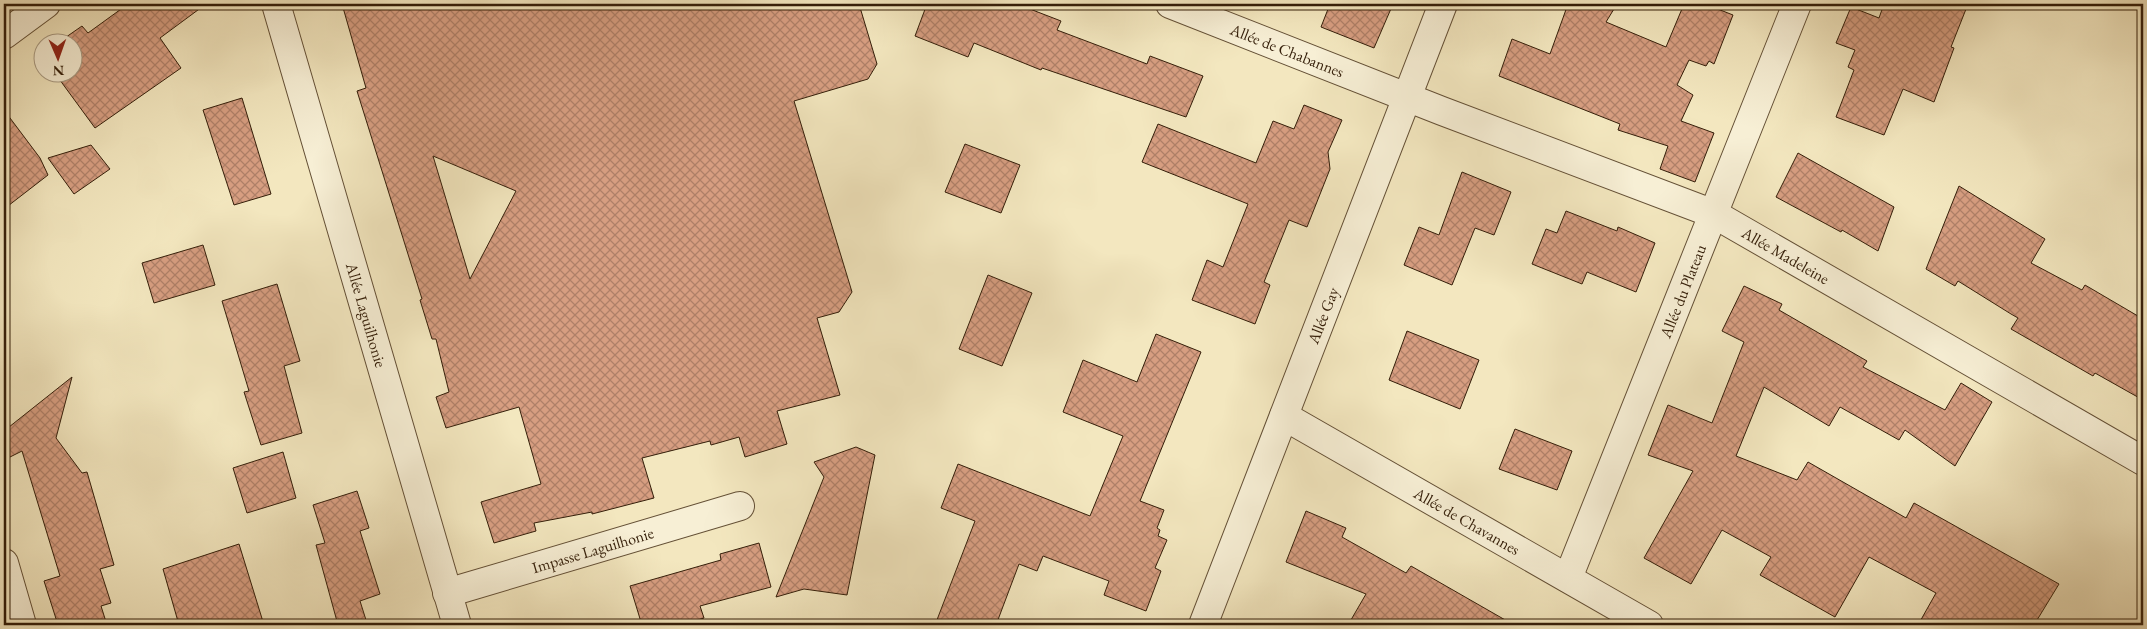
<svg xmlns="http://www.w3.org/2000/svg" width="2147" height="629" viewBox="0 0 2147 629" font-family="'EB Garamond',serif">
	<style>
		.building { fill: url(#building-cross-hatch); stroke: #341e09; fill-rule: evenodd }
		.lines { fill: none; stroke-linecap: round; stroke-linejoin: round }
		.minor-casing { stroke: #645036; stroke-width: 30 }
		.tertiary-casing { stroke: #645036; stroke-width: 30 }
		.minor { stroke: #f7efd5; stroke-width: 28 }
		.tertiary { stroke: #f7efd5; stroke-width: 28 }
		.labels { text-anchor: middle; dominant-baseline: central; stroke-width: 5; stroke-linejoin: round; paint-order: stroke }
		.street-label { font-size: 16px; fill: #341e09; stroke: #f7efd5 }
	</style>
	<defs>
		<pattern id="building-cross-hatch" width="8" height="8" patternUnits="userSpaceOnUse" patternTransform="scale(1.25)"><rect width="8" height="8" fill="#d79e81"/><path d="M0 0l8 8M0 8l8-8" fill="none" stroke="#af8068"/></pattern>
	</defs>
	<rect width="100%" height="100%" fill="#f3e7bf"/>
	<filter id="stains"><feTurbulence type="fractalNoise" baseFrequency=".004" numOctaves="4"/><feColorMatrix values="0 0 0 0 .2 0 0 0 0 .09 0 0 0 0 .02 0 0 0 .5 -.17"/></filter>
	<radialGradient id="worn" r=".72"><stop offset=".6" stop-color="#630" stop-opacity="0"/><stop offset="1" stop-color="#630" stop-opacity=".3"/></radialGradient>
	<!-- building -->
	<g class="building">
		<polygon points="128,4 206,4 160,38 181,68 95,128 54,72 72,72 72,42 59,42 82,26 88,33"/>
		<path d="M 342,4 L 859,4 L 877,64 L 868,79 L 794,101 L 852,292 L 839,312 L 817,318 L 840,395 L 777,411 L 787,444 L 745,457 L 739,437 L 711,445 L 710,441 L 642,458 L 654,498 L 592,514 L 592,512 L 534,523 L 536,531 L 494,543 L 481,502 L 541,484 L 519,407 L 446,428 L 436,397 L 449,392 L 436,339 L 432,339 L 420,300 L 422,299 L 357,91 L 366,88 ZM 433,156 L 516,191 L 470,279 Z"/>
		<polygon points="927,4 1017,4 1061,21 1057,30 1147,64 1150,56 1203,76 1186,117 1042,68 1041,70 974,43 968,57 915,36"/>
		<polygon points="1330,4 1393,4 1374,48 1321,27"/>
		<polygon points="1568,4 1617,4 1606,22 1666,47 1684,4 1705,4 1733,15 1714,64 1709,61 1706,66 1689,60 1677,85 1693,95 1681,121 1714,133 1695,182 1660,169 1668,146 1618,130 1620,124 1499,76 1512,39 1550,54"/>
		<polygon points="1884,4 1968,4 1951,47 1954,48 1934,102 1903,89 1884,135 1836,117 1854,70 1848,67 1855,50 1836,43 1851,7 1879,18"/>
		<polygon points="242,98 271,194 234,205 203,110"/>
		<polygon points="1304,105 1342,120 1328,152 1330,169 1307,227 1289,220 1264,282 1270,285 1255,324 1192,300 1207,260 1223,267 1248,204 1142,162 1158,124 1256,163 1273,121 1294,129"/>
		<polygon points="4,110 40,158 48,175 4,209"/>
		<polygon points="965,144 1020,165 1001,213 945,192"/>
		<polygon points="91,145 110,169 74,194 48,158"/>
		<polygon points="1798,153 1894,207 1878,251 1842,230 1841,232 1776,197"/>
		<polygon points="1462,172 1511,192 1494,235 1475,228 1452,285 1404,265 1419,227 1439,235"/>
		<polygon points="1959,186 2045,239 2031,263 2082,290 2085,285 2143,319 2143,400 2095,373 2093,376 2011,329 2018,318 2011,314 1958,281 1955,286 1926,269"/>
		<polygon points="1566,211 1617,231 1618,227 1655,243 1636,292 1587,272 1582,284 1532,264 1546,229 1557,233"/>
		<polygon points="203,245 215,285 154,303 142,263"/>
		<polygon points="988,275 1032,293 1002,366 959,349"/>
		<polygon points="277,284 300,361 284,366 302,433 261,445 244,392 249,391 222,301"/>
		<polygon points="1744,286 1782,304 1779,310 1867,361 1863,367 1945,410 1961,383 1992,402 1955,466 1905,430 1899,440 1840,407 1829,426 1764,387 1736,456 1797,480 1808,462 1906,518 1914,503 2059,584 2034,625 1918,625 1936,593 1869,557 1835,617 1760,575 1771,557 1722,530 1691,584 1644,558 1693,471 1648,455 1668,405 1712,423 1744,342 1722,331"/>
		<polygon points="1407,331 1479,360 1460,409 1389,380"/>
		<polygon points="1156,334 1201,352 1140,501 1164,510 1157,528 1160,530 1158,536 1167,540 1155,568 1161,571 1146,611 1104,595 1109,581 1043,556 1037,571 1019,564 996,625 935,625 975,521 941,508 958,464 1090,516 1123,436 1063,412 1083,360 1137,382"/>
		<polygon points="72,377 56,438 82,473 87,472 114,565 100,569 111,603 101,606 107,625 58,625 44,581 60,576 22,451 4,460 4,431"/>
		<polygon points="1515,429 1572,451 1557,490 1499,469"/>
		<polygon points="856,447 875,455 847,595 804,589 776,597 824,477 814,462"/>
		<polygon points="283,452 296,498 247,513 233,468"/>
		<polygon points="357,491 369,528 360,531 380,594 360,601 366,620 338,625 316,545 325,543 313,505"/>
		<polygon points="1306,511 1346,528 1342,537 1406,573 1411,566 1514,625 1348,625 1366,594 1286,562"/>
		<polygon points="759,543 771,587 700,606 704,618 680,625 646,625 645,621 641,622 630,586 721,560 720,554"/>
		<polygon points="239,544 264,625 179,625 163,569"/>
	</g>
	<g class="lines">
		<defs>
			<g id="minor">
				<path id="s1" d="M 276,4 L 457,625"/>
				<path id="s2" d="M 1170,4 L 1442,111 L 1714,214 L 2143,461"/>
				<polyline points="4,35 46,4"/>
				<path id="s3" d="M 1284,416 L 1649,625"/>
				<polyline points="4,563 22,625"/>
				<path id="s4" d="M 1568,578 L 1797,4"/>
				<path id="s5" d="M 447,593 L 740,506"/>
			</g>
			<g id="tertiary">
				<path id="s6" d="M 1203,625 L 1443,4"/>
			</g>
		</defs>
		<!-- minor casing -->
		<use href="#minor" class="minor-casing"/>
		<!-- tertiary casing -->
		<use href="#tertiary" class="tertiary-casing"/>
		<!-- minor -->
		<use href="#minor" class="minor"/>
		<!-- tertiary -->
		<use href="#tertiary" class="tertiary"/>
	</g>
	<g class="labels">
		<!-- street labels -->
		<g class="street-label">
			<text stroke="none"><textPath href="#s2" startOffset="126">Allée de Chabannes</textPath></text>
			<text stroke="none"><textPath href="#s2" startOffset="666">Allée Madeleine</textPath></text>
			<text stroke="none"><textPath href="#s4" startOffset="309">Allée du Plateau</textPath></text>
			<text stroke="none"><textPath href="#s1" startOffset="324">Allée Laguilhonie</textPath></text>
			<text stroke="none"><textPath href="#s6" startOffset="332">Allée Gay</textPath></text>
			<text stroke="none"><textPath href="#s3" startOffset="211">Allée de Chavannes</textPath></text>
			<text stroke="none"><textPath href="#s5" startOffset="152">Impasse Laguilhonie</textPath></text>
		</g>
	</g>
	<!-- margin -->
	<rect width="2147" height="629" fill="none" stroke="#f3e7bf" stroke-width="20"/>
	<rect x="5" y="5" width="2137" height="619" fill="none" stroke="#341e09" stroke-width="2.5"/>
	<rect x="10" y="10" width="2127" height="609" fill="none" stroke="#341e09"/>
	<!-- north arrow -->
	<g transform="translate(58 58) rotate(178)"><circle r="24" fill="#f7efd5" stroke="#a99b83"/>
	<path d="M0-4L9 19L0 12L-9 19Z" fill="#8f2418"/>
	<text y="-8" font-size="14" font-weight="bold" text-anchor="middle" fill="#341e09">N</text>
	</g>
	<rect width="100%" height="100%" filter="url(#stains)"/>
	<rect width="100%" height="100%" fill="url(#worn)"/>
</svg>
